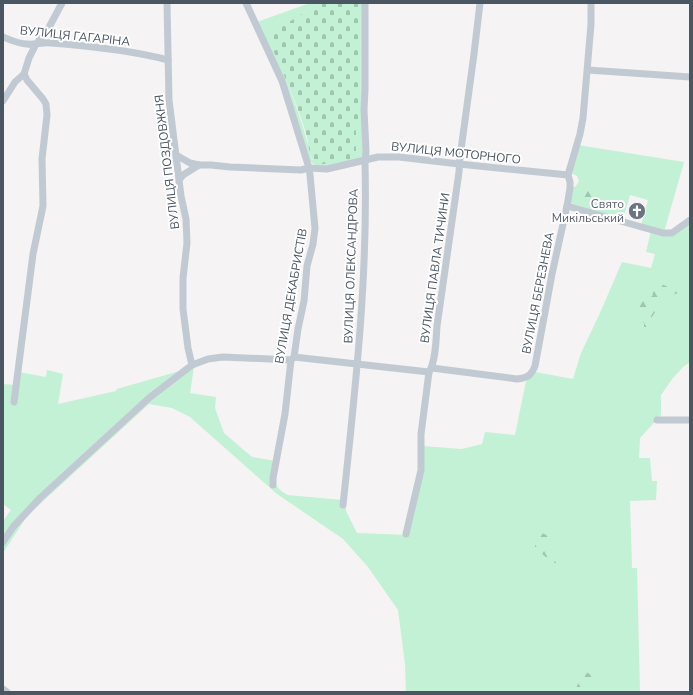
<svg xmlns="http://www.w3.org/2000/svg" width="693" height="695" viewBox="0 0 693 695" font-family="'Nunito Sans',sans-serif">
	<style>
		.grass { fill: #c3f1d5 }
		.forest { fill: url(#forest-firs) }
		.cemetery { fill: url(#cemetery-stones) }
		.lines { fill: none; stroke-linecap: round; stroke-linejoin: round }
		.minor { stroke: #c1cad2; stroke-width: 7 }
		.labels { text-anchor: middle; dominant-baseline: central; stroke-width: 4; stroke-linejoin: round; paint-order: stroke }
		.street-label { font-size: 12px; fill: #4a5661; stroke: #fff }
		.worship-label { font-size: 12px; fill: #5b616d; stroke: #fff; text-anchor: end }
	</style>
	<defs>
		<pattern id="forest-firs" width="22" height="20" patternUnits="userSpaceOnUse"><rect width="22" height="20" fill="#c3f1d5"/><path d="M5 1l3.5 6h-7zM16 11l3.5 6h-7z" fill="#a0c6b0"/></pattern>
		<pattern id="cemetery-stones" width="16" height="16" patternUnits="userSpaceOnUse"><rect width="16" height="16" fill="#c3f1d5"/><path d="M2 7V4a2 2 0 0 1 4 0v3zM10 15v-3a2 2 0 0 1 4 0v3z" fill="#a0c6b0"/></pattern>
	</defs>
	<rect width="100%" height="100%" fill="#f5f3f3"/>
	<!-- grass -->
	<g class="grass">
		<path d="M 310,3 L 319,3 L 268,36 C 285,76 302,117 312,160 L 356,158 L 356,126 L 360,126 L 361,3 L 364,3 L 363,158 C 348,162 321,174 310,161 L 257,22 Z"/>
		<polygon points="578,145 684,162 664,232 641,225 648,200 630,195 623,219 570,203 572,188 576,186 579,181 577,176 571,173"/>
		<path d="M 690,221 L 690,362 L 683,367 L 673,378 L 661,395 L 661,415 L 640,438 L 639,458 L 650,458 L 652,481 L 657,481 L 656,500 L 630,501 L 632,568 L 637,568 L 640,692 L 406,692 L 405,664 L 398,610 L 368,567 L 343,539 L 277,494 L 190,417 L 172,408 L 149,404 L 27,516 L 3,553 L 3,543 L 23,516 L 149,400 L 194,367 L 190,393 L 216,397 L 215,408 L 224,433 L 252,457 L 275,461 C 274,476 271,487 288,495 L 342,500 L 346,506 L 346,511 L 357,533 L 408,535 L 422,446 L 462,449 L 482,444 L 485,432 L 515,435 L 526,381 L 535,372 L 573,379 L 581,353 L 600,313 L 622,262 L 651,268 L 655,254 L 646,252 L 651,231 L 663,234 Z"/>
		<polygon points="47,370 63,374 58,404 116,391 117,389 183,370 148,397 3,539 3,521 11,510 3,504 3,384 17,385 18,372 46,377"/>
	</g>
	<!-- forest -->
	<g class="forest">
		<polygon points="586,188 590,190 590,194 594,197 594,200 577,197 577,194 583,191"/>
		<path d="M 653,280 L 668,287 L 678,286 L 684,287 L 686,292 L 684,294 C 681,294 678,293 675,294 C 667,296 652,314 650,322 C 649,327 650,332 650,337 L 647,338 L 642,333 C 642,331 644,329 644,326 C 646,320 635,315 634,308 L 639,299 L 651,297 L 653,295 L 647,286 L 649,282 Z"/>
		<path d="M 532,531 C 540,530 546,536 554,538 L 555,540 L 551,544 C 543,543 539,536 531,536 Z"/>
		<path d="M 537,543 L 539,543 C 545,550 557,553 556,563 L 553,563 L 535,548 L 535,545 Z"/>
		<polygon points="586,672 592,675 594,681 585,692 574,692 578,684 582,680 581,675"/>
	</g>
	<!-- cemetery -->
	<path class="cemetery" d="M 319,3 L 361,3 L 360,126 L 356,127 L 356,158 L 318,165 C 309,160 309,146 307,137 C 297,102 281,69 267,36 Z"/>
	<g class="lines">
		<!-- minor -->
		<g class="minor">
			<polyline points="167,3 169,100 181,196 186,219 187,243 183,278 183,309 188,348 192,365"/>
			<polyline points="246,3 282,81 309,168 310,175 315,228 313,244 307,266 304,301 298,329 294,357 291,360 285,414 273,478 273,485"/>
			<path d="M 3,37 C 11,40 18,44 27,44 C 35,45 43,42 51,43 C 89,46 131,50 168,60"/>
			<polyline points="588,70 690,77"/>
			<polyline points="3,101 15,82 24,74 29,58 36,44 46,33 62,3"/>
			<polyline points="176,155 190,163 199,165 211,165 230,167 301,170 309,168 327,169 378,157 399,157 459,164 568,175"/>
			<polyline points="179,180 183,175 199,165"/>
			<polyline points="567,206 663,233 672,233 690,220"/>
			<polyline points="294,357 429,372"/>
			<path d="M 432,368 L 517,379 C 527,378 531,376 535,366 L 552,274 L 567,206 L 570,188 L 570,182 L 568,175 L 580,134 L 583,118 L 591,24 L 591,3"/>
			<polyline points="14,402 33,254 43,206 42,159 47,115 46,104 43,99 27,80 24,74"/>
			<polyline points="657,420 690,420"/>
			<path d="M 343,505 C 355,392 368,278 365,164 L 366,151 L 364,110 L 365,89 L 365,3"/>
			<path d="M 406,534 L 421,470 L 421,434 L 429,372 C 436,361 436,339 437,326 L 459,172 L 460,157 L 474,54 L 480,3"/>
			<polyline points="3,542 13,527 40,498 149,398 192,365 208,359 223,357 291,360"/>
			<polyline points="3,689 7,692"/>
		</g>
	</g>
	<!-- icons -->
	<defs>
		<symbol id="church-disc" viewBox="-11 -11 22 22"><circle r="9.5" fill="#6b7280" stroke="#fff"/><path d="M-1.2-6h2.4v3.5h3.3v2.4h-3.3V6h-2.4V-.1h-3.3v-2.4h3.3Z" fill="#fff"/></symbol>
	</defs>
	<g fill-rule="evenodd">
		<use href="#church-disc" x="627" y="201" width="20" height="20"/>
	</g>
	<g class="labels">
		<!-- street labels -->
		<g class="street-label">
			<text transform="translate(75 36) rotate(6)">ВУЛИЦЯ ГАГАРІНА</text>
			<text transform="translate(456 153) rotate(6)">ВУЛИЦЯ МОТОРНОГО</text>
			<text transform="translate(167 162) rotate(-97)">ВУЛИЦЯ ПОЗДОВЖНЯ</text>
			<text transform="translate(351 266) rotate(-88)">ВУЛИЦЯ ОЛЕКСАНДРОВА</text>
			<text transform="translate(435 268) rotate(-82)">ВУЛИЦЯ ПАВЛА ТИЧИНИ</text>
			<text transform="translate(538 293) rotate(-79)">ВУЛИЦЯ БЕРЕЗНЕВА</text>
			<text transform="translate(291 296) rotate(-80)">ВУЛИЦЯ ДЕКАБРИСТІВ</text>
		</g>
		<!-- worship labels -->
		<g class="worship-label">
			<text x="624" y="204">Свято<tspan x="624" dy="14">Микільський</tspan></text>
		</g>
	</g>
	<!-- border -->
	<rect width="693" height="695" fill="none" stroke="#4a5661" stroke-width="8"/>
</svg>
